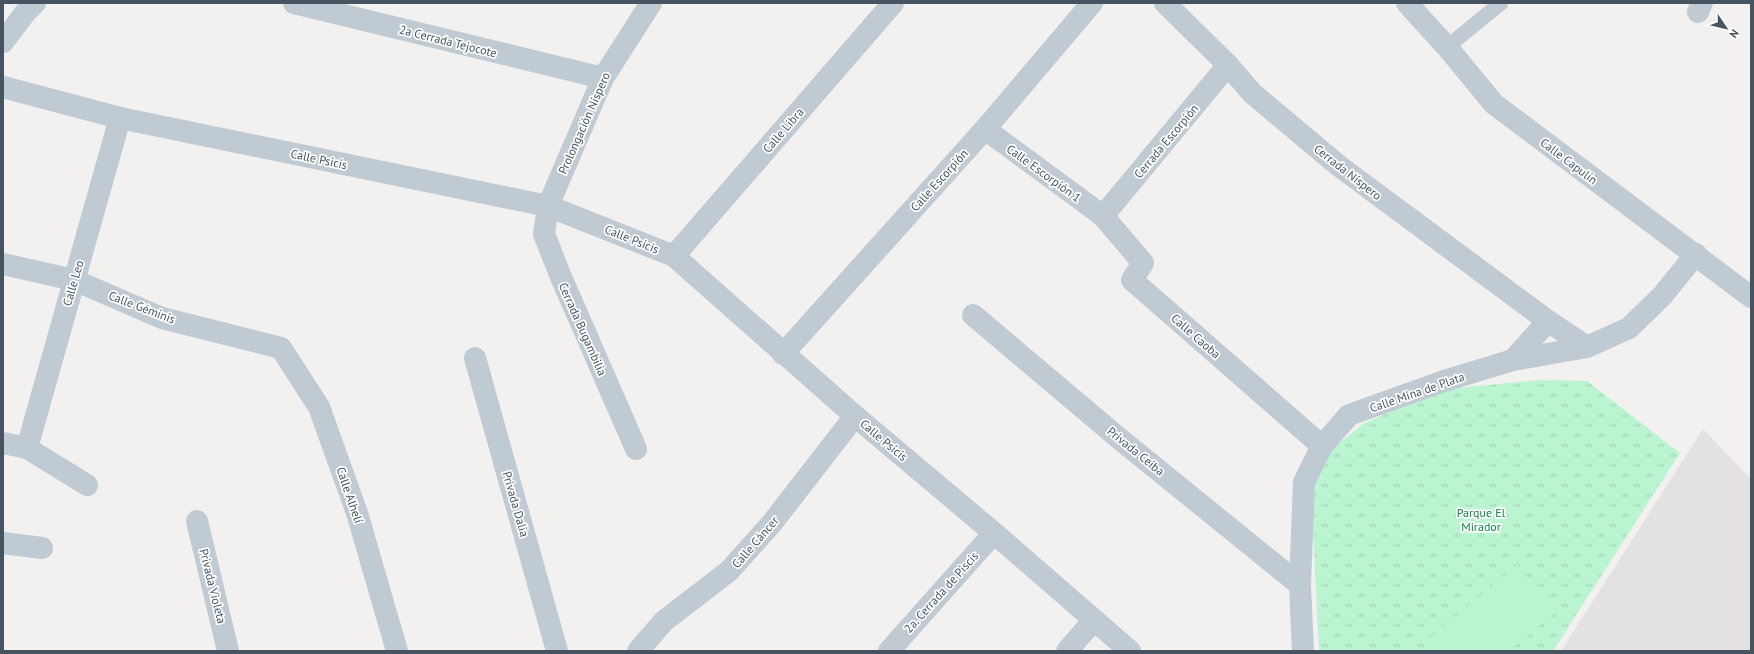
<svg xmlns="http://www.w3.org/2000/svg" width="1754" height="654" viewBox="0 0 1754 654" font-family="'PT Sans',sans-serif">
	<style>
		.education { fill: #e4e1e2 }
		.grass { fill: url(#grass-tufts) }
		.pitch { fill: #baf4d0 }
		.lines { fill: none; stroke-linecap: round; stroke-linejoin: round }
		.service { stroke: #bfcad3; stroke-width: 15 }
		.minor { stroke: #bfcad3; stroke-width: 22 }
		.labels { text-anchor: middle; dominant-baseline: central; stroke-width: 3.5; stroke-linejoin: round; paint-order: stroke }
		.street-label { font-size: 12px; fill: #465360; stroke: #fff }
		.park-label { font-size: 12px; fill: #0d8448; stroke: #fff }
	</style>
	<defs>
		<pattern id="grass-tufts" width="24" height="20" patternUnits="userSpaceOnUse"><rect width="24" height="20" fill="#baf4d0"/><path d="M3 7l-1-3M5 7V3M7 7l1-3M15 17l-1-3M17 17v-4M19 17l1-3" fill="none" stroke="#a1d3b5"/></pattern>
	</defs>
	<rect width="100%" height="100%" fill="#f3f0f0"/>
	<!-- education -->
	<polygon class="education" points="1703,429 1751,479 1751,651 1561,651"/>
	<!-- grass -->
	<polygon class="grass" points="1539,380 1587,381 1680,453 1553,651 1319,651 1311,487 1326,454 1363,424 1438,390"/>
	<!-- pitch -->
	<polygon class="pitch" points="1517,565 1556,612 1509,651 1438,651 1428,639"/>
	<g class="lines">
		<!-- service -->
		<polyline class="service" points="1447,47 1501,3"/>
		<!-- minor -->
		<g class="minor">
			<polyline points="294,3 603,78"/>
			<polyline points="1165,3 1228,65 1252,93 1339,166 1548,321 1587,347"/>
			<polyline points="1407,3 1447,47 1494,104 1751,297"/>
			<polyline points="1698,12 1702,3"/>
			<polyline points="3,42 25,13 35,3"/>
			<polyline points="3,87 120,118 548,206 674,256 855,416 994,533 1130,651"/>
			<polyline points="985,129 1103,216 1143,263 1132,280 1322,446"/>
			<polyline points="1103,216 1228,65"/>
			<polyline points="674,256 893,3"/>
			<polyline points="3,264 74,280 162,318 281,348 319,407 357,513 397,651"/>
			<polyline points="973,315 1121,440 1300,585"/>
			<polyline points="783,354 985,129 1092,3"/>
			<polyline points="475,358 557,651"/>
			<polyline points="1513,360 1548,321"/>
			<polyline points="3,443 27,448 87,485"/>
			<polyline points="27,448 120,118"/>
			<polyline points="636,449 561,277 544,234 548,206 603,78 651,3"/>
			<polyline points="197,521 228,651"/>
			<polyline points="3,543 42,548"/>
			<polyline points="638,651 664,621 729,571 772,523 855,416"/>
			<polyline points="889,651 994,533"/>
			<polyline points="1067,651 1094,620"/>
			<polyline points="1303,651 1300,585 1304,482 1322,446 1349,415 1444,381 1513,360 1587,347 1629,328 1662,296 1696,254"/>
		</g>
	</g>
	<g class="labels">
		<!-- street labels -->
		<g class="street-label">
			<text transform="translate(448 41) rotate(14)">2a Cerrada Tejocote</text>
			<text transform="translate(584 123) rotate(-66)">Prolongación Níspero</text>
			<text transform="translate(783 130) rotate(-49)">Calle Libra</text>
			<text transform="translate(1166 141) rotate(-50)">Cerrada Escorpión</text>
			<text transform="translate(319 159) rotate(12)">Calle Psicis</text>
			<text transform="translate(1569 161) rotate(37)">Calle Capulín</text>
			<text transform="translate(1348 172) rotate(38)">Cerrada Níspero</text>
			<text transform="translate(1044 173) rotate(36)">Calle Escorpión 1</text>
			<text transform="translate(939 180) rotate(-48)">Calle Escorpión</text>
			<text transform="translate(632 239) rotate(22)">Calle Psicis</text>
			<text transform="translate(73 283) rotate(-74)">Calle Leo</text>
			<text transform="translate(142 307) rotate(21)">Calle Géminis</text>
			<text transform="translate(583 329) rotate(66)">Cerrada Bugambilia</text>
			<text transform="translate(1196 336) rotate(41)">Calle Caoba</text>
			<text transform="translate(1417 392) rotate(-19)">Calle Mina de Plata</text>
			<text transform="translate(884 440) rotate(40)">Calle Psicis</text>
			<text transform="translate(1136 451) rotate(39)">Privada Ceiba</text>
			<text transform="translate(350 495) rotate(71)">Calle Alhelí</text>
			<text transform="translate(516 504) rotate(74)">Privada Dalia</text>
			<text transform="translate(755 542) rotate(-49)">Calle Cáncer</text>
			<text transform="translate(213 586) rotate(76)">Privada Violeta</text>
			<text transform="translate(941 592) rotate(-48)">2a. Cerrada de Piscis</text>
		</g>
		<!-- park labels -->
		<g class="park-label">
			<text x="1481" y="512">Parque El<tspan x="1481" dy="14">Mirador</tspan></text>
		</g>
	</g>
	<!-- border -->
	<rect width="1754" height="654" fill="none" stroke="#465360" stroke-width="8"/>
	<!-- north arrow -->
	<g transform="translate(1726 28) rotate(125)" stroke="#ffffff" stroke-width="3" paint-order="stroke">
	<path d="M0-3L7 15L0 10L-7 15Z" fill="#465360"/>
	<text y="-6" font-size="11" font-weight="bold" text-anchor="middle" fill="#465360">N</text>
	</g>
</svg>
